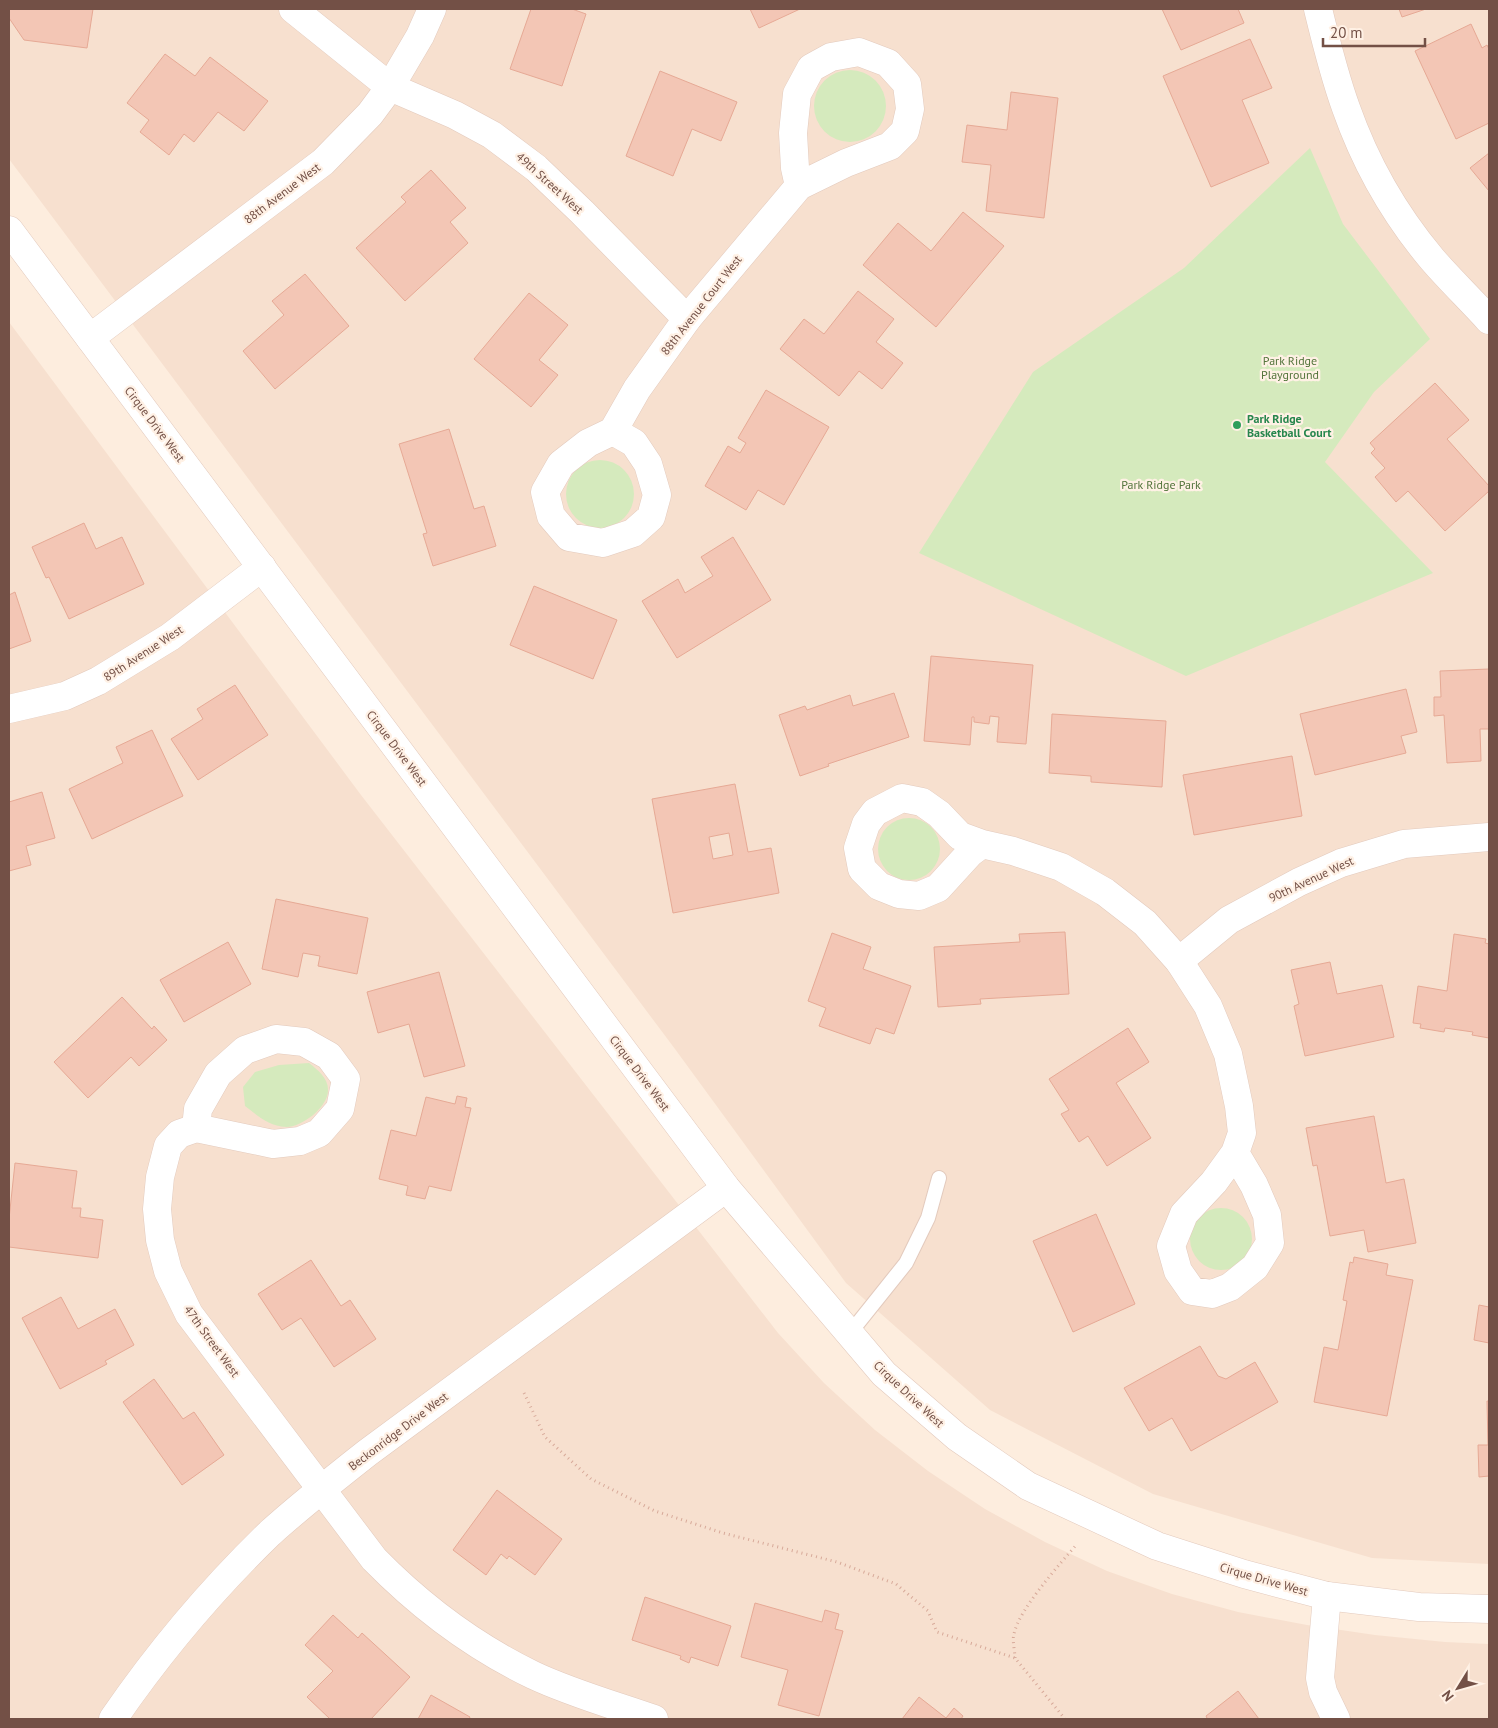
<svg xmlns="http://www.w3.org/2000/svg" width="1498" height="1728" viewBox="0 0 1498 1728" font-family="'PT Sans',sans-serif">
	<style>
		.residential { fill: #f7e0cf }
		.green { fill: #d5eabd }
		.building { fill: #f3c6b5; stroke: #e6a995; fill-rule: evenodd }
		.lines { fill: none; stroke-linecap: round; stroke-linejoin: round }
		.service-casing { stroke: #e3cabd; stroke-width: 16 }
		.minor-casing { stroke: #e3cabd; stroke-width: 29 }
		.tertiary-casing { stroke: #e3cabd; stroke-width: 29 }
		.path { stroke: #d7a999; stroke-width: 3; stroke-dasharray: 1 4; stroke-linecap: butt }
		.service { stroke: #fff; stroke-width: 14 }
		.minor { stroke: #fff; stroke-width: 28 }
		.tertiary { stroke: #fff; stroke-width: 28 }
		.leisure-dot { fill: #2e9e5b; stroke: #fff1e5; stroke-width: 2 }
		.labels { text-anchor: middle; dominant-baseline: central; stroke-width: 4.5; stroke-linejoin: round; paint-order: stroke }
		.street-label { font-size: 12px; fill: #735046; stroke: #fff1e5 }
		.park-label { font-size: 12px; fill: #53743b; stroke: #fff1e5 }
		.leisure-label { font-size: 12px; font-weight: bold; fill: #27864d; stroke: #fff1e5; text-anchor: start }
	</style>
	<rect width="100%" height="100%" fill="#fdedde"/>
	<!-- residential -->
	<g class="residential">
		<polygon points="9,9 1489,9 1489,1564 1372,1558 1153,1494 990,1410 846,1283 675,1049 9,159"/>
		<polygon points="9,322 361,795 778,1333 824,1383 875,1430 928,1471 985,1509 1045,1542 1107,1571 1172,1594 1238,1612 1307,1625 1375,1635 1445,1642 1489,1644 1489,1719 9,1719"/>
	</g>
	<!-- green -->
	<g class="green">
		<circle cx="850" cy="106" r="36"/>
		<polygon points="1310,148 1343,224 1430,339 1374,392 1325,462 1433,573 1186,676 919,553 1033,372 1184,268"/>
		<circle cx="600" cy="494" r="34"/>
		<circle cx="909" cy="849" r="31"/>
		<path d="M 309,1063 C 318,1070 329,1079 328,1091 C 327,1108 302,1127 286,1127 C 269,1126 258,1116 245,1106 L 243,1087 L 255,1072 L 279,1065 Z"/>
		<circle cx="1221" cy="1239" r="31"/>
	</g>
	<!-- building -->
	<g class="building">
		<polygon points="9,9 93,9 87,48 24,40 9,18"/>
		<polygon points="531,9 572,9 586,14 562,86 510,69"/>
		<polygon points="750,9 800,9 759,28"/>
		<polygon points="1162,9 1238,9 1244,23 1181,50"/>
		<polygon points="1399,9 1426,9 1402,17"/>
		<polygon points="1471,24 1482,48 1487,45 1489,49 1489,123 1456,139 1415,51"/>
		<polygon points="1250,39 1272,88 1242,100 1269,163 1211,187 1163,76"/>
		<polygon points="165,54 195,76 210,57 268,101 244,131 218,112 194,142 184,134 169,155 140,132 149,120 127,103"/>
		<polygon points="660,71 737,102 721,141 692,129 673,176 626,156"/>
		<polygon points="1011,92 1058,98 1044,218 986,211 991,165 962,162 967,125 1007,130"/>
		<polygon points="1489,153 1489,191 1470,168"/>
		<polygon points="431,170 466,208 450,222 468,243 405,301 356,248 406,202 401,197"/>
		<polygon points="963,212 1004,246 936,327 863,265 898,223 931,251"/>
		<polygon points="305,274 349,326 275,389 243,351 284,315 272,301"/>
		<polygon points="858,291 894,319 876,342 903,363 882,389 859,371 839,396 780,349 804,319 824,334"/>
		<polygon points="529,293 568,325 539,360 558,375 531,407 474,359"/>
		<polygon points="1435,383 1469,420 1447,439 1489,486 1489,491 1445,531 1408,491 1396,502 1375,477 1385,468 1371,453 1375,449 1370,443"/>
		<polygon points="766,390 829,427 784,505 758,490 746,510 705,486 728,446 740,453 746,443 738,438"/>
		<polygon points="449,429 474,509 484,506 496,546 433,566 423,534 427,533 399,444"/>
		<polygon points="84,523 96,549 122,537 144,584 69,619 49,577 46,578 32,547"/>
		<polygon points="733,537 771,600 677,658 642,601 678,579 685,593 713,576 701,557"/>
		<polygon points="534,586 617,620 593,679 510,645"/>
		<polygon points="15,592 31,641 9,649 9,595"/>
		<polygon points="931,656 1033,665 1026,744 997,742 999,717 990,716 989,724 974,722 974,717 972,717 970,745 924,741"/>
		<polygon points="1489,669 1489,729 1480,729 1481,761 1447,763 1444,715 1434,716 1434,697 1441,697 1440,671"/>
		<polygon points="235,685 268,735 198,780 171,739 203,719 197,709"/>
		<polygon points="1406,689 1417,732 1401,736 1406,753 1315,775 1300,714"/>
		<polygon points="894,693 909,737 828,764 829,766 800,776 779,715 805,706 807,710 850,695 853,706"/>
		<polygon points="1052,714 1166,721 1162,787 1091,782 1091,776 1049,773"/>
		<polygon points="152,730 183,796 92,839 69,789 123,763 116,747"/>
		<polygon points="1292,756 1302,816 1194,835 1183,775"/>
		<path d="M 735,784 L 748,852 L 771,848 L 779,893 L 673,913 L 652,799 ZM 729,833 L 733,855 L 713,859 L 709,837 Z"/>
		<polygon points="42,792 55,838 26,846 31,865 9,871 9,802"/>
		<polygon points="276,899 368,918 357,974 318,966 320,956 303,953 298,977 262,969"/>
		<polygon points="1065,932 1069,994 980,999 981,1004 938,1007 934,947 1020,942 1019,934"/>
		<polygon points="832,933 871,947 863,969 911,986 894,1034 876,1028 870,1044 819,1026 826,1008 808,1001"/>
		<polygon points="1454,934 1486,939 1485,943 1489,944 1489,1038 1472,1035 1473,1032 1445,1028 1444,1032 1420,1028 1421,1024 1413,1023 1418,986 1447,991"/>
		<polygon points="228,942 251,984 184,1022 160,980"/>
		<polygon points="1330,962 1337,994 1382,985 1394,1037 1305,1056 1294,1006 1299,1004 1291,970"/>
		<polygon points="439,972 465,1066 424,1077 409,1024 378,1033 367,992"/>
		<polygon points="122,997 152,1029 154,1026 167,1040 139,1066 131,1057 88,1098 54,1062"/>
		<polygon points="1128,1028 1149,1062 1116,1083 1151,1138 1107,1166 1088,1136 1079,1142 1061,1114 1069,1110 1049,1079"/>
		<polygon points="457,1096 467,1098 465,1107 471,1108 451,1191 429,1186 425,1199 406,1195 408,1186 379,1179 391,1130 416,1136 426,1097 455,1104"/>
		<polygon points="1374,1116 1386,1183 1404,1179 1416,1243 1368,1252 1364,1230 1330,1236 1317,1165 1313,1166 1306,1128"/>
		<polygon points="15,1163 77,1171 72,1208 81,1208 80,1217 103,1220 98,1258 9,1247 9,1219"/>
		<polygon points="1096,1214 1135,1304 1073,1332 1033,1241"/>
		<polygon points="1354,1257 1388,1264 1386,1275 1413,1280 1387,1416 1314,1402 1324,1347 1338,1350 1347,1301 1343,1300 1350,1262 1353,1263"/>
		<polygon points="311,1260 341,1306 350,1300 376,1339 334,1367 301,1318 282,1330 258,1294"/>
		<polygon points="61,1297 78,1329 115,1309 134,1345 105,1361 107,1364 60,1389 22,1318"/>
		<polygon points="1479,1305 1489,1307 1489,1343 1474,1340"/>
		<polygon points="1200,1346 1218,1376 1226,1379 1255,1362 1278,1402 1191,1451 1172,1418 1149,1431 1124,1388"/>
		<polygon points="154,1379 183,1419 194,1412 224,1455 182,1485 123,1402"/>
		<polygon points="1487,1401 1489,1401 1489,1476 1479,1477 1478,1445 1488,1445"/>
		<polygon points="497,1490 562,1539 535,1575 509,1556 507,1559 501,1554 486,1575 453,1550"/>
		<polygon points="645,1597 731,1626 718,1666 691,1657 689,1663 680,1659 681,1656 632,1640"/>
		<polygon points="755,1603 822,1622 825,1610 839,1614 835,1629 843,1631 819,1716 778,1705 788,1670 741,1657"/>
		<polygon points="333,1615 358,1638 362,1633 410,1677 371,1719 330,1719 307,1697 333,1671 305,1645"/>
		<polygon points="1238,1691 1259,1719 1205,1719 1207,1718 1206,1716"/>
		<polygon points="431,1695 470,1717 469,1719 418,1719"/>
		<polygon points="919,1697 946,1718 954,1708 963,1716 961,1719 902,1719"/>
	</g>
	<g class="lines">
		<defs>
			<polyline id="service" points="850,1333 906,1263 928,1218 939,1178"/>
			<g id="minor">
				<polyline points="293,9 390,87 455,115 492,135 536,168 582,212 687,319"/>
				<path d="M 1318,9 C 1326,42 1334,75 1346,108 C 1365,162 1395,215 1432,259 C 1450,280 1470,299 1489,320"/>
				<polyline points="90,338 323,162 370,114 390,87 420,36 432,9"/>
				<polyline points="613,431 634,443 648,464 657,495 651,517 633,533 603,543 569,537 551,516 545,492 561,464 588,443 613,431 637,389 687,319 799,186 846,163 890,146 905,131 910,109 907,84 888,63 859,52 831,57 811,68 797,94 793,133 795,168 799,186"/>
				<polyline points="9,709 65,696 98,681 170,637 262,567"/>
				<polyline points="982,844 970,853 938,888 919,896 899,894 879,886 862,869 858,848 866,824 875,812 902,798 922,802 939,814 960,836 982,844 1013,851 1061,867 1105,892 1145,923 1179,961 1208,1006 1228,1054 1239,1106 1242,1133 1235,1153 1214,1182 1184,1214 1171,1246 1178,1271 1192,1291 1212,1294 1230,1287 1255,1267 1270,1243 1267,1215 1254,1185 1235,1153"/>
				<polyline points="1179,961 1229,920 1299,882 1341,863 1404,844 1489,837"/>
				<path d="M 196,1128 L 198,1109 L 218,1074 L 245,1050 L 276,1039 L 304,1042 L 329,1056 L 346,1079 L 340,1109 L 319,1133 L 300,1141 L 273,1144 L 196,1128 L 179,1134 L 168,1146 L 160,1177 L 157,1209 L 160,1240 L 168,1271 L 189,1314 L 374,1559 C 421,1607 471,1645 533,1675 C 571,1693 614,1705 654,1719"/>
				<polyline points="1327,1596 1320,1678 1323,1692 1336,1719"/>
				<path d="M 113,1719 C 159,1652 211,1590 270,1533 C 301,1505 334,1479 367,1453 L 726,1188"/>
			</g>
			<polyline id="tertiary" points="9,230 726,1188 884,1374 957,1437 1028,1486 1157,1546 1244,1574 1327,1596 1419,1607 1489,1609"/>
		</defs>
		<!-- service casing -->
		<use href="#service" class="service-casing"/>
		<!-- minor casing -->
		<use href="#minor" class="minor-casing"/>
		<!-- tertiary casing -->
		<use href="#tertiary" class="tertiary-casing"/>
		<!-- path -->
		<g class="path">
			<polyline points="524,1393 545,1437 591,1479 655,1511 723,1533 837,1562 896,1584 928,1611 937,1632 1015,1658 1065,1719"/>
			<path d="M 1015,1658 C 1015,1651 1012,1641 1014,1634 C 1019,1609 1060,1564 1077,1544"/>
		</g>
		<!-- service -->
		<use href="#service" class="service"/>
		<!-- minor -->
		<use href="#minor" class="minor"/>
		<!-- tertiary -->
		<use href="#tertiary" class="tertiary"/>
	</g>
	<!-- markers -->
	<circle class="leisure-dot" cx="1237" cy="425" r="5"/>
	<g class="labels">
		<!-- street labels -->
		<g class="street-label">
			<text transform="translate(550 183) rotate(42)">49th Street West</text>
			<text transform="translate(282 193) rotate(-37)">88th Avenue West</text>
			<text transform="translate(701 305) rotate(-52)">88th Avenue Court West</text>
			<text transform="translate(155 424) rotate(53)">Cirque Drive West</text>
			<text transform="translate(143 653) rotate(-33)">89th Avenue West</text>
			<text transform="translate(397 748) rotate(53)">Cirque Drive West</text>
			<text transform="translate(1311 879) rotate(-25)">90th Avenue West</text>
			<text transform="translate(640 1073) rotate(53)">Cirque Drive West</text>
			<text transform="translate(212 1341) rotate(54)">47th Street West</text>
			<text transform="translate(909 1394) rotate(43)">Cirque Drive West</text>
			<text transform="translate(398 1431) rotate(-37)">Beckonridge Drive West</text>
			<text transform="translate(1264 1579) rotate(16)">Cirque Drive West</text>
		</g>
		<!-- park labels -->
		<g class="park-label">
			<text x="1290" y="360">Park Ridge<tspan x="1290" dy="14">Playground</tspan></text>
			<text x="1161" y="484">Park Ridge Park</text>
		</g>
		<!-- leisure labels -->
		<g class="leisure-label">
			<text x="1247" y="418">Park Ridge<tspan x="1247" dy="14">Basketball Court</tspan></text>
		</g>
	</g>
	<!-- border -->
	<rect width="1498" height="1728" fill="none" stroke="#735046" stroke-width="20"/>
	<!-- north arrow -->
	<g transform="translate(1458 1688) rotate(233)" stroke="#fff1e5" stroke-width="4" paint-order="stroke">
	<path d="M0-4L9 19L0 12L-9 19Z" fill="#735046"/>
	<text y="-8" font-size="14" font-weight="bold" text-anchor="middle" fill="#735046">N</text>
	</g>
	<!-- scale -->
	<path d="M1323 38v8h102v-8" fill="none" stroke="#735046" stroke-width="2.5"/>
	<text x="1330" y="38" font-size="15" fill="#735046" stroke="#fff1e5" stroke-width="4" paint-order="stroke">20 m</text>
</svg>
